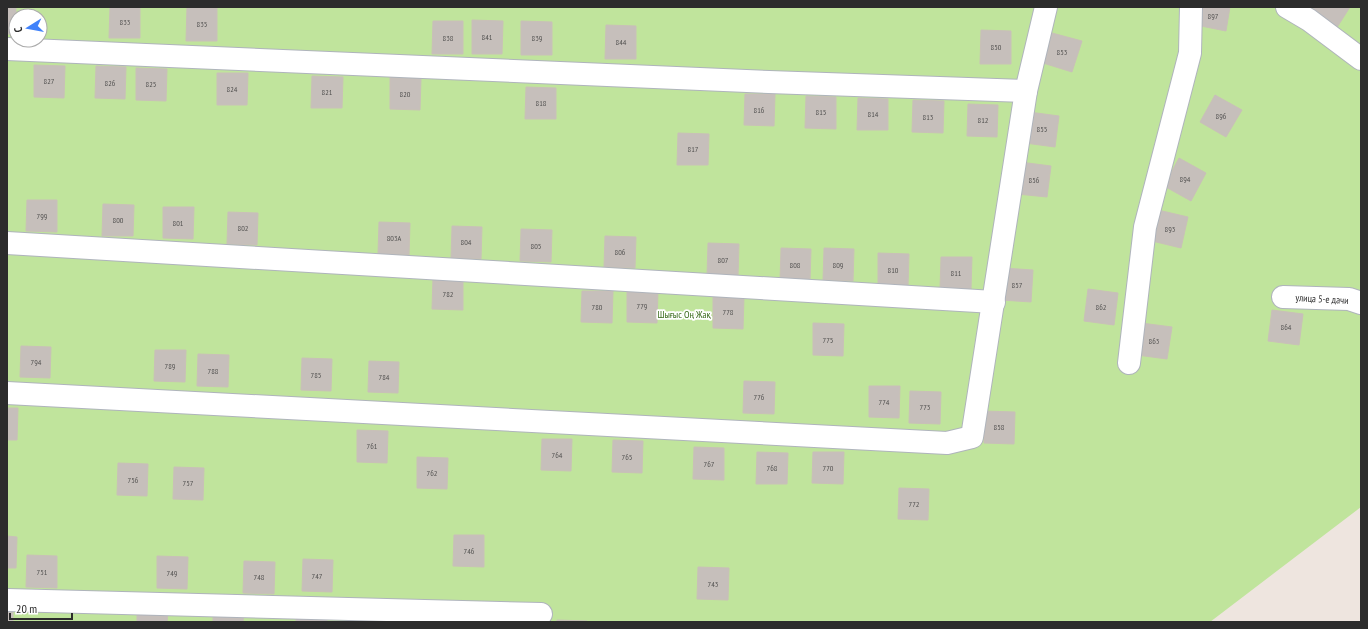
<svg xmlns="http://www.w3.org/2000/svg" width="1368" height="629" viewBox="0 0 1368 629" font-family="'PT Sans Narrow',sans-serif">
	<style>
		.green { fill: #c0e49c; fill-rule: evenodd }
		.building { fill: #c6bfbb; stroke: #c9c0b8 }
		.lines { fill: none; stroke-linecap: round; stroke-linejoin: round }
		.minor-casing { stroke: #afb4bc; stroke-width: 24 }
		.minor { stroke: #fff; stroke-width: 22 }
		.labels { text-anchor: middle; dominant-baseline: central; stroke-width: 3.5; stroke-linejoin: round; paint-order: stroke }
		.number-label { font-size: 8px; fill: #525150 }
		.street-label { font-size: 10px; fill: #2c2c2c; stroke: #fff }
		.park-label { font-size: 10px; fill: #396b1b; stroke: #fff }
	</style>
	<rect width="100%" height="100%" fill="#eee5df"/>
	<!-- green -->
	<path class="green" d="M 7,7 L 1361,7 L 1361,507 L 1210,622 L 7,622 ZM 16,16 L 40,16 L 40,40 L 16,40 Z"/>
	<!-- building -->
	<g class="building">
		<rect x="7" y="7" width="9" height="27"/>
		<polygon points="110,7 140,7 140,38 109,38"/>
		<polygon points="187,7 217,8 217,41 186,41"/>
		<polygon points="1199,7 1230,7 1226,31 1196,25"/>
		<polygon points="1314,7 1350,7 1336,29 1311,12"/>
		<polygon points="472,20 503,21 502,54 472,54"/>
		<polygon points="433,21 463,21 463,54 432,54"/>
		<polygon points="521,21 552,22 552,55 521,55"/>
		<polygon points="606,25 636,26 636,59 605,59"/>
		<polygon points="981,30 1011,31 1011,64 980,64"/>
		<polygon points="1052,33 1082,41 1072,72 1043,63"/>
		<polygon points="34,65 65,66 64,98 34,97"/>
		<polygon points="96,66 126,67 125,99 95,98"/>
		<polygon points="136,68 167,69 166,101 136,100"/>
		<polygon points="217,73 248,73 247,105 217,105"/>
		<polygon points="312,76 343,77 342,108 311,108"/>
		<polygon points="390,77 421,78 420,110 390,109"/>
		<polygon points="526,87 556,88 556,119 525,119"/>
		<polygon points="745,94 775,94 774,126 744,125"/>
		<polygon points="1215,95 1242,110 1226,137 1200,122"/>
		<polygon points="806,96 836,97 836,129 805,128"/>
		<polygon points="858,98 888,99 888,130 857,130"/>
		<polygon points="913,100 944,101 943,133 912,132"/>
		<polygon points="968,104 998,105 997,137 967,136"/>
		<polygon points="1029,112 1059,116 1055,147 1025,143"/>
		<polygon points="678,133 709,134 708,165 677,165"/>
		<polygon points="1179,158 1206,173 1191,201 1164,186"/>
		<polygon points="1020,162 1051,166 1047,197 1017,194"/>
		<polygon points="27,200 57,200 57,232 26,231"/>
		<polygon points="103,204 134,205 133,236 102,236"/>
		<polygon points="163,207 194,207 193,239 163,238"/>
		<polygon points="1158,210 1188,217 1181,248 1152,241"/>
		<polygon points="228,212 258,213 257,245 227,244"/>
		<polygon points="379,222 410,223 409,255 378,254"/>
		<polygon points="452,226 482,227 481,259 451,258"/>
		<polygon points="521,229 552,230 551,262 520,261"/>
		<polygon points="605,236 636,237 635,268 604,267"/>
		<polygon points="708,243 739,244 738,276 707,275"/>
		<polygon points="781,248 811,249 810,281 780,280"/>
		<polygon points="824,248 854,249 853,281 823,280"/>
		<polygon points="878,253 909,254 908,286 878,285"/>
		<polygon points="941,257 972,257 971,289 940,289"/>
		<polygon points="1003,268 1033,270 1031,302 1001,300"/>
		<polygon points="433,278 463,279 463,310 432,309"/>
		<polygon points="1088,289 1118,293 1114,325 1084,321"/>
		<polygon points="627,290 658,291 657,323 627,322"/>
		<polygon points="582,291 613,291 612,323 581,322"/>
		<polygon points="713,296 744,297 743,329 713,328"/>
		<polygon points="1272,310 1303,314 1299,345 1268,341"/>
		<polygon points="813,323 844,324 843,356 813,355"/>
		<polygon points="1141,323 1172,327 1167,359 1137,355"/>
		<polygon points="21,346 51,347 50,378 20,377"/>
		<polygon points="155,350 186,350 185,382 154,381"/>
		<polygon points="198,354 229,355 228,387 197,386"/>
		<polygon points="302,358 332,359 331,391 301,390"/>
		<polygon points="369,361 399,362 398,393 368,392"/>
		<polygon points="744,381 775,382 774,414 743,413"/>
		<polygon points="869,386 900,386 899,418 869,417"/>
		<polygon points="910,391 941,392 940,424 909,423"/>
		<polygon points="7,408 18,408 17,440 7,440"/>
		<polygon points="984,411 1015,412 1014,444 984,443"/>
		<polygon points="357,430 388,431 387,463 357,462"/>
		<polygon points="542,439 572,439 571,471 541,470"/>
		<polygon points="613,440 643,441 642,473 612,472"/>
		<polygon points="694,447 724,448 724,480 693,479"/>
		<polygon points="757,452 788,453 787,484 756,484"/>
		<polygon points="813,452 844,452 843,484 812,483"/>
		<polygon points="417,457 448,458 447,489 417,488"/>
		<polygon points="118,463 148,464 147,496 117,495"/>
		<polygon points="174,467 204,468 203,500 173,499"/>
		<polygon points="899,488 929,489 928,520 898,519"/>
		<polygon points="454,535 484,535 484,567 453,566"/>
		<polygon points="7,536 17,537 16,568 7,568"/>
		<polygon points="27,555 57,556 57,588 26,587"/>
		<polygon points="157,556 188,557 187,589 157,588"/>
		<polygon points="303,559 333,560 332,592 302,591"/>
		<polygon points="244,561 275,562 274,594 243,593"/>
		<polygon points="698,567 729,568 728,600 697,599"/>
		<rect x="7" y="607" width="6" height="15"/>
		<polygon points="213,611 244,612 243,622 213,622"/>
		<polygon points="137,612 168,613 167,622 137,622"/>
		<polygon points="296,614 327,615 327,622 296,622"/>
		<polygon points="347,618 378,619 378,622 347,622"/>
		<polygon points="557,620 587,621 587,622 557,622"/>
	</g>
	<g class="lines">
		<defs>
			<g id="minor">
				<polyline points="1287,7 1309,20 1361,59"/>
				<polyline points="7,49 769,82 1026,91"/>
				<polyline points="7,243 994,302"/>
				<polyline points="1283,297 1349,299 1361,303"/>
				<polyline points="1129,363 1145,227 1190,53 1191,7"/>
				<polyline points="7,393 947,443 972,437 1026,91 1046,7"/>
				<polyline points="7,600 541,614"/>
			</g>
		</defs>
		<!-- minor casing -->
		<use href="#minor" class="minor-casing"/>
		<!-- minor -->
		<use href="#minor" class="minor"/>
	</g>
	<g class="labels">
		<!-- number labels -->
		<g class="number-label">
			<text x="1213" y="16">897</text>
			<text x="125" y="22">833</text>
			<text x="202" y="24">835</text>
			<text x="487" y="37">841</text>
			<text x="448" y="38">838</text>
			<text x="537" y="38">839</text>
			<text x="621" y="42">844</text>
			<text x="996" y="47">850</text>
			<text x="1062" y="52">853</text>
			<text x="49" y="81">827</text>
			<text x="110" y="83">826</text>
			<text x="151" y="84">825</text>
			<text x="232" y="89">824</text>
			<text x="327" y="92">821</text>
			<text x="405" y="94">820</text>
			<text x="541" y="103">818</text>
			<text x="759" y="110">816</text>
			<text x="821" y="112">815</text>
			<text x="873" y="114">814</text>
			<text x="1221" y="116">896</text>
			<text x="928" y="117">813</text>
			<text x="983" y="120">812</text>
			<text x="1042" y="129">855</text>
			<text x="693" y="149">817</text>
			<text x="1185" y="179">894</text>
			<text x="1034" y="180">856</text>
			<text x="42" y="216">799</text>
			<text x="118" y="220">800</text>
			<text x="178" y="223">801</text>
			<text x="243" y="228">802</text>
			<text x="1170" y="229">893</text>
			<text x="394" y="238">803А</text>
			<text x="466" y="242">804</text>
			<text x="536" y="246">805</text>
			<text x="620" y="252">806</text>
			<text x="723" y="260">807</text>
			<text x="795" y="265">808</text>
			<text x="838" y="265">809</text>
			<text x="893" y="270">810</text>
			<text x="956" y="273">811</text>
			<text x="1017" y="285">857</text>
			<text x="448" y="294">782</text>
			<text x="642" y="306">779</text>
			<text x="597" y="307">780</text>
			<text x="1101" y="307">862</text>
			<text x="728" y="312">778</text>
			<text x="1286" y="327">864</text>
			<text x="828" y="340">775</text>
			<text x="1154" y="341">863</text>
			<text x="36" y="362">794</text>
			<text x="170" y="366">789</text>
			<text x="213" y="371">788</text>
			<text x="316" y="375">785</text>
			<text x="384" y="377">784</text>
			<text x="759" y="397">776</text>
			<text x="884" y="402">774</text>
			<text x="925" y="407">773</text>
			<text x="999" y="427">858</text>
			<text x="372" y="446">761</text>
			<text x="557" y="455">764</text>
			<text x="627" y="457">765</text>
			<text x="709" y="464">767</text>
			<text x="772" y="468">768</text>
			<text x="828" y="468">770</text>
			<text x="432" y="473">762</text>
			<text x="133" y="480">756</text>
			<text x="188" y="483">757</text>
			<text x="914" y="504">772</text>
			<text x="469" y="551">746</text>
			<text x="42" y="572">751</text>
			<text x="172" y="573">749</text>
			<text x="317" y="576">747</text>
			<text x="259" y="577">748</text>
			<text x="713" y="584">743</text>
		</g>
		<!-- street labels -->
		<g class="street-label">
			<text transform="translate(1322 299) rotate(3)">улица 5-е дачи</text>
		</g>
		<!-- park labels -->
		<g class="park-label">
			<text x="684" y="314">Шығыс Оң Жақ</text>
		</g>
	</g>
	<!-- border -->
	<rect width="1368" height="629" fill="none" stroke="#2c2c2c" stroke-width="16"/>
	<!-- north arrow -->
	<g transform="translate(28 28) rotate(259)"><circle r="19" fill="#ffffff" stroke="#ababab"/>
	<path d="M0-3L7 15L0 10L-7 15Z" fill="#4082fa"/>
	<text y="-6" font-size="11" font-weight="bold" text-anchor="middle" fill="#2c2c2c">С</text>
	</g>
	<!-- scale -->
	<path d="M10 613v6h62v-6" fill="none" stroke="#2c2c2c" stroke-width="2"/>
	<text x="16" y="613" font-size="12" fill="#2c2c2c" stroke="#ffffff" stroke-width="3" paint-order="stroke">20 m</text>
</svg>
